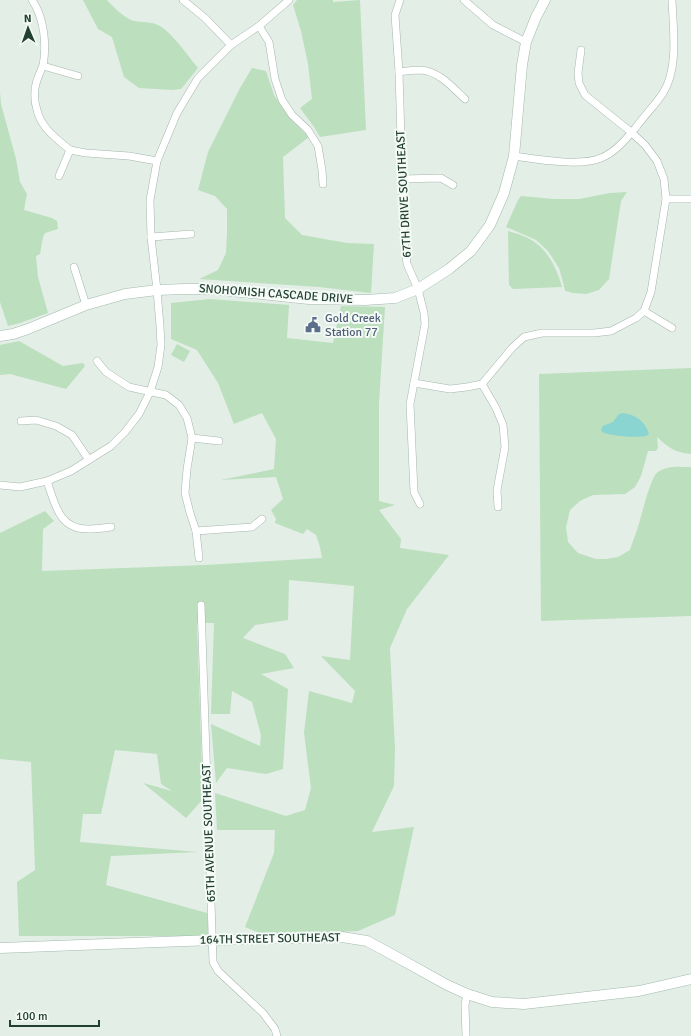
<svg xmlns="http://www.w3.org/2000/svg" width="691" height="1036" viewBox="0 0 691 1036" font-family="Signika,sans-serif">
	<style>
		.green { fill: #bcdfbe }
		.water { fill: #8ad4d1 }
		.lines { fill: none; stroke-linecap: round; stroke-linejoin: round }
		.street-casing { stroke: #a5b6ad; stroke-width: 8 }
		.secondary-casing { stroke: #a1baad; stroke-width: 11 }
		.street { stroke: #fff; stroke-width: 7 }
		.secondary { stroke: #fff; stroke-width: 10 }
		.labels { text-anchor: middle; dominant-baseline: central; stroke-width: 4; stroke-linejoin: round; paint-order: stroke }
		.street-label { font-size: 12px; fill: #224032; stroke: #f4faf6 }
		.service-label { font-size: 12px; fill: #4e5e75; stroke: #f4faf6; text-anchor: start }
	</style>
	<rect width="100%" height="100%" fill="#e3eee7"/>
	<!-- green -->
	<g class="green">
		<path d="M 83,0 L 107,0 C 112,6 124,17 131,20 C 139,23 150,21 158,25 C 170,30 189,57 198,68 L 181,89 L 173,90 L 139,88 L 124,77 L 112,37 L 98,29 Z"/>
		<polygon points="297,0 333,0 333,2 360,0 366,130 320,137 314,127 300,108 312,99 308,64 301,31 293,5"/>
		<polygon points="252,68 266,71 274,95 291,120 309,137 283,157 285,218 302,235 347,243 374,244 371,293 319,287 199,279 218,270 226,253 227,233 227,209 215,196 198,190 208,152 240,88"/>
		<polygon points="0,92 1,104 16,159 20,182 27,194 24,210 52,218 57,221 58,229 45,233 43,237 40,254 36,256 38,277 48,313 20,323 8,326 0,302"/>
		<polygon points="627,192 621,201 609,279 599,290 586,294 573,293 565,291 563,282 559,268 548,251 536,240 506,227 518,200 521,196 554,199 579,199 610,193"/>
		<path d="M 508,231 C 518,234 529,237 537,244 C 550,254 558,272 562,287 L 513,289 L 509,285 Z"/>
		<polygon points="210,299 289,305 287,338 333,343 341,306 385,307 379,403 379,501 395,505 379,510 401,539 400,548 449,555 407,609 390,648 395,749 394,786 372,832 414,827 395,915 358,931 264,935 245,927 274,853 275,830 217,830 215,793 286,816 305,810 311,788 304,733 309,691 352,703 355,691 321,656 350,660 354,586 289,580 288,620 255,625 243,638 285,654 294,668 261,674 288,689 283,769 266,774 227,768 216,783 211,724 260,746 261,735 252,702 232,691 230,714 211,714 214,623 197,623 203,799 186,818 143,783 172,791 161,784 157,754 115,750 101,814 83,814 80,842 198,852 111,856 106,885 207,913 209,936 19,936 17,882 35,870 31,762 0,759 0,533 45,511 54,521 43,529 42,571 205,565 322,558 320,547 316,535 307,529 303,534 275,523 276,519 271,510 283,499 276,477 221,480 274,469 276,439 262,413 234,424 218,383 197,350 171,339 171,303"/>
		<polygon points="19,341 63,366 83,363 85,366 66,389 10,374 0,375 0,345"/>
		<polygon points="177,344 190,351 184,362 171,355"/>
		<path d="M 691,368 L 691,454 C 674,452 669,448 657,437 L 658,448 L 656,451 L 648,451 L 641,476 L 635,487 L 625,494 L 593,495 L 580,501 L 570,510 L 566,527 L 568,542 L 578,553 L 596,559 L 606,559 L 618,557 L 630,550 C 632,543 635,536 637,530 C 641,519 650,477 658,472 C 668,465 680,467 691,467 L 691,616 L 541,621 L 539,374 Z"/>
	</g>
	<!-- water -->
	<path class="water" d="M 623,413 C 636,415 645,421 649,434 L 646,436 C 638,438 609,436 602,432 L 601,429 L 603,426 L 613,422 L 619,414 Z"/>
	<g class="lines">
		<defs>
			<g id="street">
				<path d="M 32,0 C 44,17 47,45 43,65 C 41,70 39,75 37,80 C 34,89 34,101 37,110 C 41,128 57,139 70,150"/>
				<polyline points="183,0 205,18 231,45"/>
				<polyline points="400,0 395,15 399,72 404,239 407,264 418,289 424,313 425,324 423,335 410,404 414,492 420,504"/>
				<polyline points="464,0 493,25 526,42"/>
				<polyline points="259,26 269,42 275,79 282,100 292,115 308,130 318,146 322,170 323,184"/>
				<polyline points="43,66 78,76"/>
				<path d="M 399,72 C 406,71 414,70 421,70 C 440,72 452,87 465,99"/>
				<polyline points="70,150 86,153 129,156 157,161"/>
				<path d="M 514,156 C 536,159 580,167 601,158 C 616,152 627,138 637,126 C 645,115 656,104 663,93 C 679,68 673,28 672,0"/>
				<polyline points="59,176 70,150"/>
				<polyline points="402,179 441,178 453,185"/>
				<polyline points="666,199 691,199"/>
				<polyline points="151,237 191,234"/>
				<polyline points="74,267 86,305"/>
				<polyline points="644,311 672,328"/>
				<polyline points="97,361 106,372 129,387 166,395 179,405 187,418 192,438 187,469 185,493 190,513 196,531 199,558"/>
				<polyline points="414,383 450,389 467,387 482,384 512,348 524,337 542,333 594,333 611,331 636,318 644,311 651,292 666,199 664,179 657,161 645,145 631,132 585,95 579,83 578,73 581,50"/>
				<polyline points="482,384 496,408 503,425 505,447 497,490 498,507"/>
				<polyline points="21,421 36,420 56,426 72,435 89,460"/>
				<polyline points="192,438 219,441"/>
				<path d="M 47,481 C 55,504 59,530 89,529 C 96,529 104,528 111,527"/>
				<polyline points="0,485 20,487 47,481 71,471 111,446 125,432 139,414 150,392 158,367 161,345 160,326 157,290 151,237 150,200 157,161 177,113 198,78 231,45 259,26 289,0"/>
				<polyline points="196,531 252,527 262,519"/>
				<polyline points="201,605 213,962 218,971 263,1013 275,1029 277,1036"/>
				<polyline points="466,1036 465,1005 467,994"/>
			</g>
			<g id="secondary">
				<polyline points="0,336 13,334 28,329 86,305 125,294 157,290 185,289 212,289 309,299 365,300 395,298 418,289 449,269 471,251 490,225 504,193 514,156 522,65 526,42 536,17 545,0"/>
				<polyline points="0,948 213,940 342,937 367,941 384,950 447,985 467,994 492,1002 524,1004 639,991 691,979"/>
			</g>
		</defs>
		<!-- street casing -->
		<use href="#street" class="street-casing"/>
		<!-- secondary casing -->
		<use href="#secondary" class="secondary-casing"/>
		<!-- street -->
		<use href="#street" class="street"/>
		<!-- secondary -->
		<use href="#secondary" class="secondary"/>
	</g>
	<!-- icons -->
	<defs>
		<symbol id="civic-bare" viewBox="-9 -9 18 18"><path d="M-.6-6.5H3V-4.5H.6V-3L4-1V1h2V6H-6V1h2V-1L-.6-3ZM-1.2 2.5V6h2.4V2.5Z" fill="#5c6f8a" stroke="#f4faf6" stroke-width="2.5" paint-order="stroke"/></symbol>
	</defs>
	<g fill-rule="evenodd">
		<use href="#civic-bare" x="302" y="314" width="22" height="22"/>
	</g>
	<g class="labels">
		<!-- street labels -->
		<g class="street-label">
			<text transform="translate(404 194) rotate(-93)">67TH DRIVE SOUTHEAST</text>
			<text transform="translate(276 294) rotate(4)">SNOHOMISH CASCADE DRIVE</text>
			<text transform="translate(209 833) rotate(-92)">65TH AVENUE SOUTHEAST</text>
			<text transform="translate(270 939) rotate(-1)">164TH STREET SOUTHEAST</text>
		</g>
		<!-- service labels -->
		<g class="service-label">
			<text x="325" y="318">Gold Creek<tspan x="325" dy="14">Station 77</tspan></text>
		</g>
	</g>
	<!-- north arrow -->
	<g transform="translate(28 28) rotate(358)" stroke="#f4faf6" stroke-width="3" paint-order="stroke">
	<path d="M0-3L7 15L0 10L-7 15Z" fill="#224032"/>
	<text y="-6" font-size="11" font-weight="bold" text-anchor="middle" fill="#224032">N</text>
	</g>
	<!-- scale -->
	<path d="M10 1020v6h89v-6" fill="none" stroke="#224032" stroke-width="2"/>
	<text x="16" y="1020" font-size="12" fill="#224032" stroke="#f4faf6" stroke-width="3" paint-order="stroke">100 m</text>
</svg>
